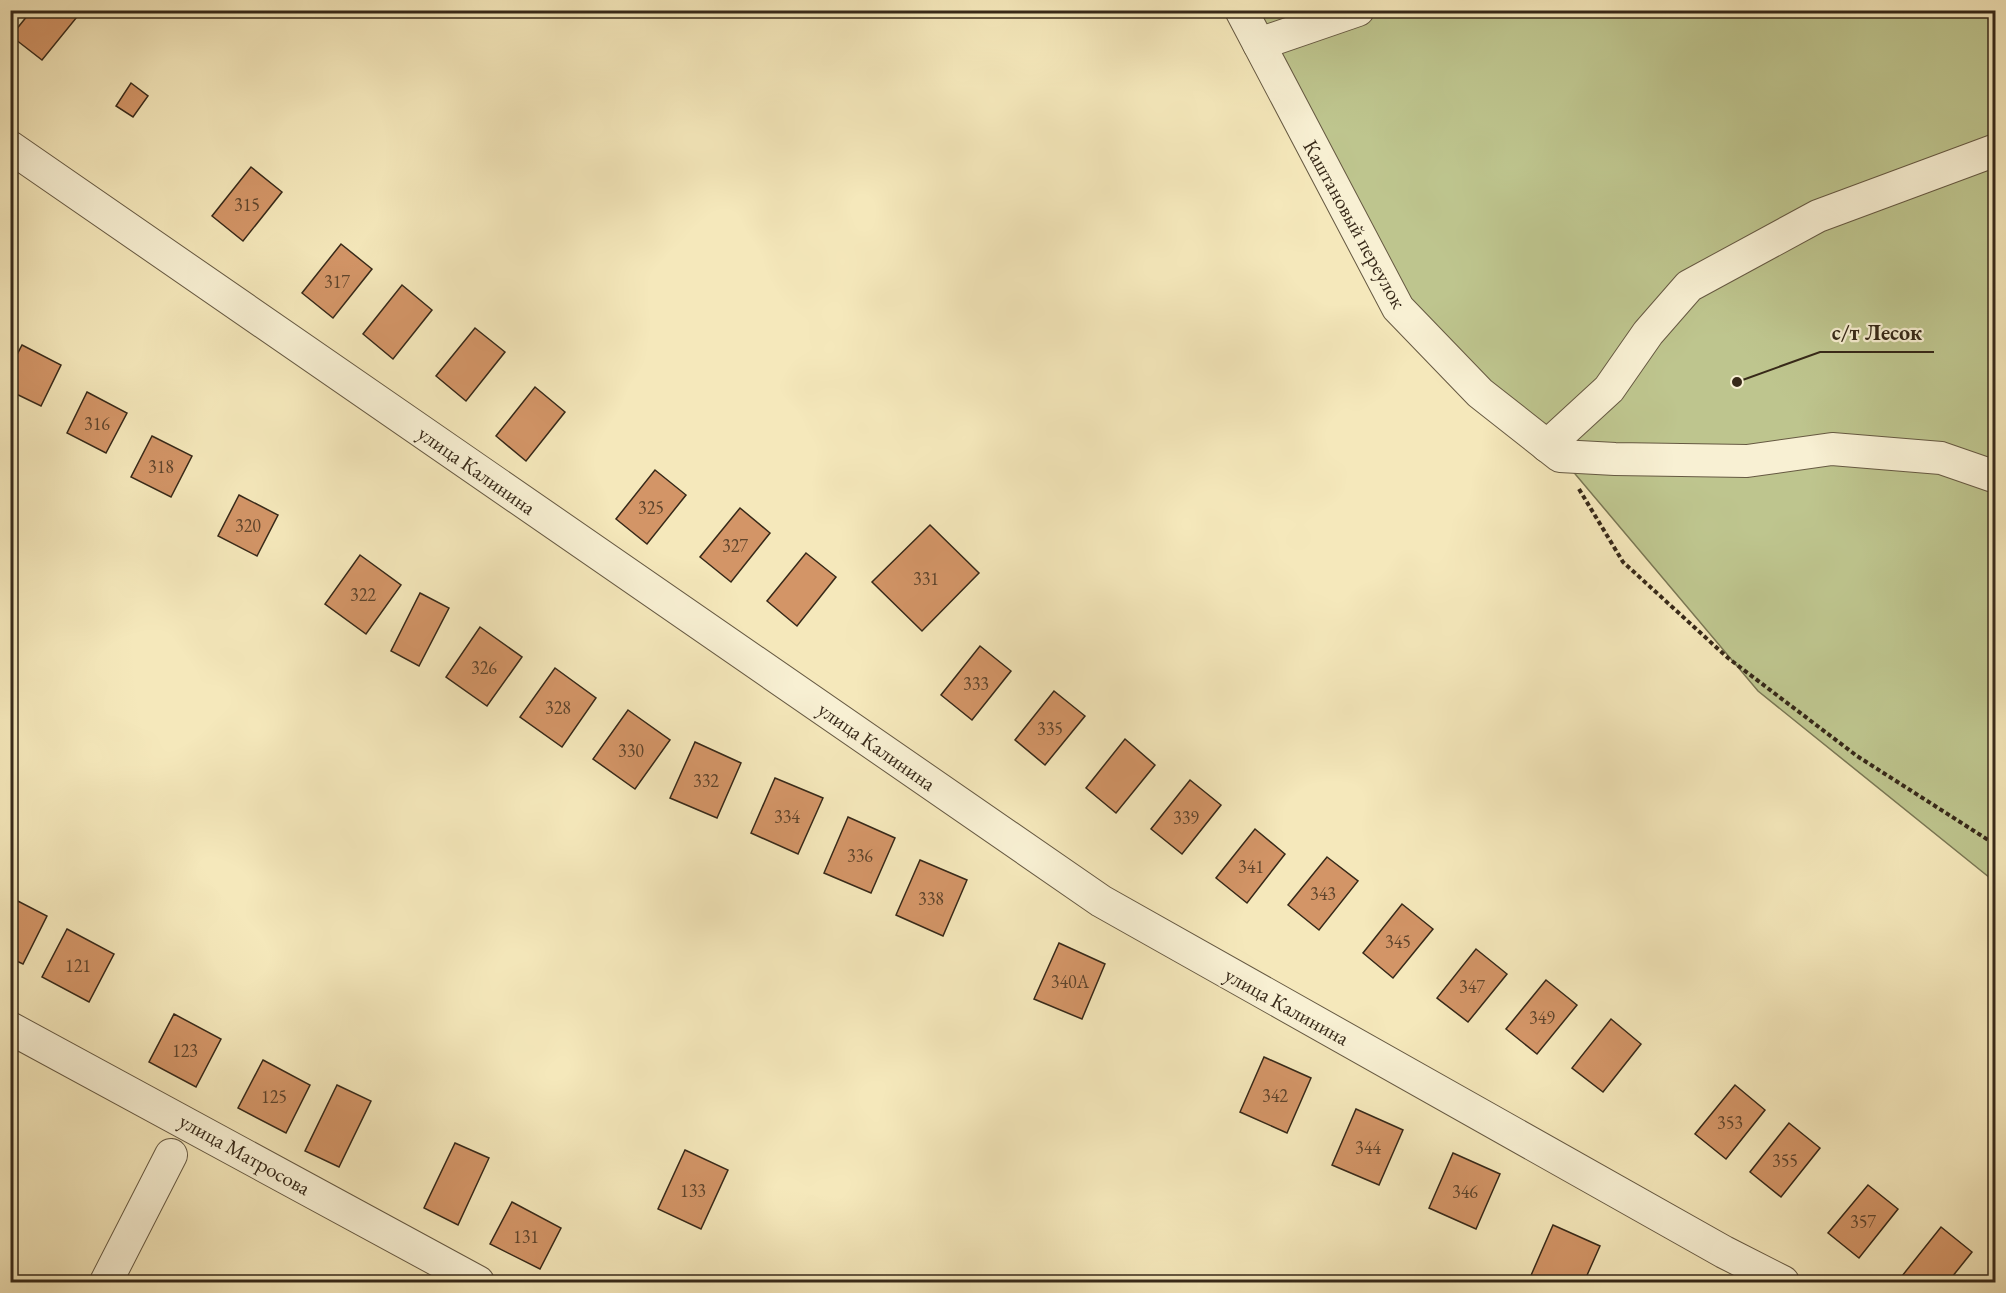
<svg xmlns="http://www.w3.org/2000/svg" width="2006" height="1293" viewBox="0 0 2006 1293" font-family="'EB Garamond',serif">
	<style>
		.green { fill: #bec58e; stroke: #7a7754; stroke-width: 1.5 }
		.building { fill: #d39567; stroke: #372919; stroke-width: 1.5 }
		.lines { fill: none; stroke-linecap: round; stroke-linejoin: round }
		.minor-casing { stroke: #665942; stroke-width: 34 }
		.path { stroke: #372919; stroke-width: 4; stroke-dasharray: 4.5 3; stroke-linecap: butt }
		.minor { stroke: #f8f0d3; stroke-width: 32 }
		.labels { text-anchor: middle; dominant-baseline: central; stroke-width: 4.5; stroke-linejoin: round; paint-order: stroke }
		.number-label { font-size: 18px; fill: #5e442c }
		.street-label { font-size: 21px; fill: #372919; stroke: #f8f0d3 }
		.leader { fill: none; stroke: #372919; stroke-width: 2 }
		.callout-dot { fill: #372919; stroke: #f8f0d3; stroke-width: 2 }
		.callout-label { font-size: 22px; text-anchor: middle; font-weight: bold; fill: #372919; stroke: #f8f0d3; stroke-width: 4.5; stroke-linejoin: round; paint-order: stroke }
	</style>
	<rect width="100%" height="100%" fill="#f5e8bb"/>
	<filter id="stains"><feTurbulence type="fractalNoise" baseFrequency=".00333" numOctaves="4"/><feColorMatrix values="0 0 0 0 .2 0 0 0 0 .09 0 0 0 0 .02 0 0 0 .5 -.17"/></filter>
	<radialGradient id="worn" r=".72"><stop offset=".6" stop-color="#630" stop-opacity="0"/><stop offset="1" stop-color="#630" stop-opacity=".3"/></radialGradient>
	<!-- green -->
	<polygon class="green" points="1241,11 1995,11 1995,882 1758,691 1560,456 1398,308"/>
	<!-- building -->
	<g class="building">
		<polygon points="32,10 81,12 42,60 11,36"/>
		<polygon points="131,83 148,96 133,117 116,106"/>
		<polygon points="251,167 282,192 243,241 212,216"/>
		<polygon points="341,244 372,269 333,318 302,293"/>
		<polygon points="402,285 432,310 393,359 363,334"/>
		<polygon points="475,328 505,352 466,401 436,376"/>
		<polygon points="22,345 61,365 41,406 10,391 10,368"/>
		<polygon points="535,387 565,412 526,461 496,436"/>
		<polygon points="87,392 127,413 106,453 67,433"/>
		<polygon points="152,436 192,456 171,497 131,477"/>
		<polygon points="655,470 686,495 647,544 616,519"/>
		<polygon points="239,495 278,515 257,556 218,536"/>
		<polygon points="740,508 770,533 731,582 700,557"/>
		<polygon points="930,525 979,573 922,631 872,582"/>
		<polygon points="806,553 836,577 797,626 767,601"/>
		<polygon points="360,555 401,585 366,634 325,604"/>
		<polygon points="420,593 449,608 419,666 391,651"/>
		<polygon points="480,627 522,657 487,706 446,677"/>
		<polygon points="980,646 1011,671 972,720 941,695"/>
		<polygon points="555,668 596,698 562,747 520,717"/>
		<polygon points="1054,691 1085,716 1045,765 1015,740"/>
		<polygon points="628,710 670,740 635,789 593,759"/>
		<polygon points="1125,739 1155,765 1116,813 1086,788"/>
		<polygon points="695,742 741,763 717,818 670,798"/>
		<polygon points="775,778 823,798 798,854 751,833"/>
		<polygon points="1190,780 1221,805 1182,854 1151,829"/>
		<polygon points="848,817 895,838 871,893 824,873"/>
		<polygon points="1255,829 1285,854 1247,903 1216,878"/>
		<polygon points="1327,857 1358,881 1319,930 1288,905"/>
		<polygon points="920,860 967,880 943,936 896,915"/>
		<polygon points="10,897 47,916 23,964 10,958"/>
		<polygon points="1402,904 1433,929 1393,978 1363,953"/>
		<polygon points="67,929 114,954 89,1002 42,977"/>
		<polygon points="1059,943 1105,964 1082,1019 1034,999"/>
		<polygon points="1476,949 1507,974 1468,1022 1437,998"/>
		<polygon points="1546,980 1577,1005 1537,1054 1506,1029"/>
		<polygon points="174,1014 221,1039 196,1087 149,1062"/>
		<polygon points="1611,1019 1641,1044 1603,1092 1572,1068"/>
		<polygon points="1264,1057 1311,1078 1287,1133 1240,1112"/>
		<polygon points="263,1060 310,1085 286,1133 238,1108"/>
		<polygon points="337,1085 371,1101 339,1167 305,1151"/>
		<polygon points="1735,1085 1765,1110 1726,1159 1695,1134"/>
		<polygon points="1356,1109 1403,1130 1379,1185 1332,1165"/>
		<polygon points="1789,1123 1820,1148 1781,1197 1750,1172"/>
		<polygon points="455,1143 489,1158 458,1225 424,1208"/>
		<polygon points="685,1150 728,1170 701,1229 658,1209"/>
		<polygon points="1453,1153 1500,1174 1476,1229 1429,1208"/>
		<polygon points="1868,1185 1898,1209 1859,1258 1828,1233"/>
		<polygon points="512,1202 561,1228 540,1269 490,1244"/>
		<polygon points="1553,1225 1600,1246 1584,1282 1534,1282 1529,1280"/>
		<polygon points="1941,1227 1972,1252 1948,1282 1910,1282 1902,1276"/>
	</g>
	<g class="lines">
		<defs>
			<g id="minor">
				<polyline points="1241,10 1398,308 1480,393 1560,456 1615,459 1747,461 1832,449 1941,458 1996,477"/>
				<polyline points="1259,44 1358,10"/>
				<polyline points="10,147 1101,901 1724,1252 1783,1282"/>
				<polyline points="1547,446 1609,389 1648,333 1689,286 1818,216 1996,150"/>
				<polyline points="10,1028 478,1282"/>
				<polyline points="106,1282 171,1155"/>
			</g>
		</defs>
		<!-- minor casing -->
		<use href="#minor" class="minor-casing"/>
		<!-- path -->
		<polyline class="path" points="1579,489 1623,562 1728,658 1857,756 1996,845"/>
		<!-- minor -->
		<use href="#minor" class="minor"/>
	</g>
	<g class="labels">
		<!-- number labels -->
		<g class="number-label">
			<text x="247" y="204">315</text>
			<text x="337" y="281">317</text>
			<text x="97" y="423">316</text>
			<text x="161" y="466">318</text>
			<text x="651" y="507">325</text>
			<text x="248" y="525">320</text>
			<text x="735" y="545">327</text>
			<text x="926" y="578">331</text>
			<text x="363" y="594">322</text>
			<text x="484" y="667">326</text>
			<text x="976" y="683">333</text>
			<text x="558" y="707">328</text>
			<text x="1050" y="728">335</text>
			<text x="631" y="750">330</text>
			<text x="706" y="780">332</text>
			<text x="787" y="816">334</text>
			<text x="1186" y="817">339</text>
			<text x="860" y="855">336</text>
			<text x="1251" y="866">341</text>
			<text x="1323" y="893">343</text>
			<text x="931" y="898">338</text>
			<text x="1398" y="941">345</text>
			<text x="78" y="965">121</text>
			<text x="1070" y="981">340А</text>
			<text x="1472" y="986">347</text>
			<text x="1542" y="1017">349</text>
			<text x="185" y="1050">123</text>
			<text x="1275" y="1095">342</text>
			<text x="274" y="1096">125</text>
			<text x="1730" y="1122">353</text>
			<text x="1368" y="1147">344</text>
			<text x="1785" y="1160">355</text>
			<text x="693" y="1190">133</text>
			<text x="1465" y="1191">346</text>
			<text x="1863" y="1221">357</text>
			<text x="526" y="1236">131</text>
		</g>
		<!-- street labels -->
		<g class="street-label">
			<text transform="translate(1355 224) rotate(61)">Каштановый переулок</text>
			<text transform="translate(477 470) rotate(35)">улица Калинина</text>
			<text transform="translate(877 746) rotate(35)">улица Калинина</text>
			<text transform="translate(1287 1006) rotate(29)">улица Калинина</text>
			<text transform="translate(245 1154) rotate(29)">улица Матросова</text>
		</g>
	</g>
	<!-- callouts -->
	<path class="leader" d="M1737 382L1820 352H1934"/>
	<circle class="callout-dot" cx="1737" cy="382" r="6"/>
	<g class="callout-label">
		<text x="1877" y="340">с/т Лесок</text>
	</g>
	<!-- margin -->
	<rect width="2006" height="1293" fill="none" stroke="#f5e8bb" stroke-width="36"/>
	<rect x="12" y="12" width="1982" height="1269" fill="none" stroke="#372919" stroke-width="3"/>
	<rect x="18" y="18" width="1970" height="1257" fill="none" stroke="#372919" stroke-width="1.5"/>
	<rect width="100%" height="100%" filter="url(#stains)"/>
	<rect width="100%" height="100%" fill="url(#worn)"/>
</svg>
